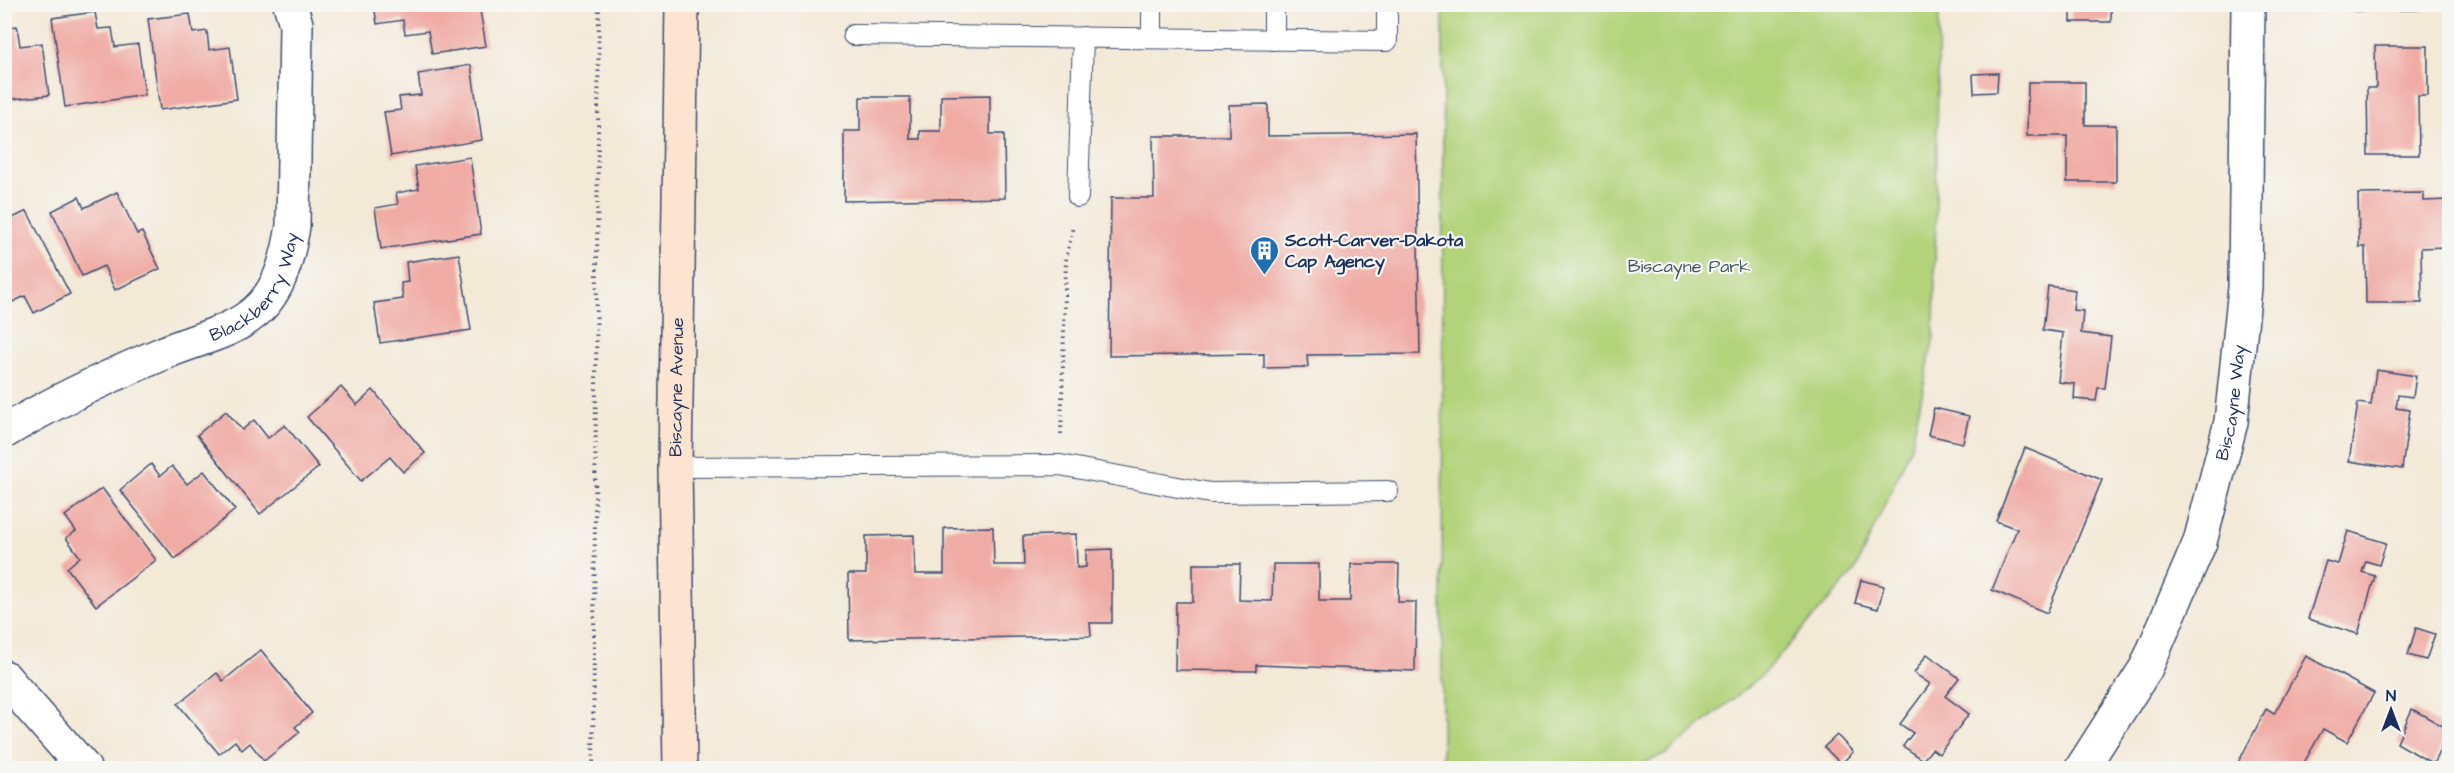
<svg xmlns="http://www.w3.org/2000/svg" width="2454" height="773" viewBox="0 0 2454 773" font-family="'Architects Daughter',sans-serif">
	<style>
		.green { fill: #b2d37a; stroke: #66816c; stroke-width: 1.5 }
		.building { fill: #f0aba4 }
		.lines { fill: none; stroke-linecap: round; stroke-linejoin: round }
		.lane-casing { stroke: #3b4b70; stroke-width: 22 }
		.street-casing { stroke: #3b4b70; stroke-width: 36 }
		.secondary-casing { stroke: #3b4b70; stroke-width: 36 }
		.path { stroke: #3b4b70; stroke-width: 4; stroke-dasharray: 1.5 4.5; stroke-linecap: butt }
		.lane { stroke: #fff; stroke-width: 20 }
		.street { stroke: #fff; stroke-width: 33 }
		.secondary { stroke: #fde4d1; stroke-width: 33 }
		.labels { text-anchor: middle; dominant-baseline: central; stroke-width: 4.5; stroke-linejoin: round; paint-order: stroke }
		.poi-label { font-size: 18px; font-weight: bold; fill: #1b2f5e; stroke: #f6f6f2; text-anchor: start }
		.park-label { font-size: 18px; fill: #415865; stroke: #f6f6f2 }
		.street-label { font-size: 18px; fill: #1b2f5e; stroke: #f6f6f2 }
	</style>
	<rect width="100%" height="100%" fill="#f6f6f2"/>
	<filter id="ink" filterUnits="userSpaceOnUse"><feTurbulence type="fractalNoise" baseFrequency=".0167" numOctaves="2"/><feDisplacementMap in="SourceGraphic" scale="12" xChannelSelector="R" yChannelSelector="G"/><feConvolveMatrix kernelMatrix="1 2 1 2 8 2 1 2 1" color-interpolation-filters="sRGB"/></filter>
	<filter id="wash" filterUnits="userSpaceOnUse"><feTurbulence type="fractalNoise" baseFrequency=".008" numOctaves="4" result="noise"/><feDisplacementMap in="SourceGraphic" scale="24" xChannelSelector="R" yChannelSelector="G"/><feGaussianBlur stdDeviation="1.35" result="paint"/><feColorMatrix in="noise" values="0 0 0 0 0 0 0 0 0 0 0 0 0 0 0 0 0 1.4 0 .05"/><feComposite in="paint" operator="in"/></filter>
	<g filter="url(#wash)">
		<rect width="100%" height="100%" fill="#f3e9d7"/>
		<!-- green -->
		<polygon class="green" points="1443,5 1939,5 1934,337 1911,447 1854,572 1761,676 1666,754 1631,768 1442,768"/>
		<g id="blocks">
			<!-- building -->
			<g class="building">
				<polygon points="374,4 479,4 486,46 432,54 428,31 405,34 403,20 377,24"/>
				<rect x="2071" y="4" width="40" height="18"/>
				<polygon points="2354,4 2418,4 2418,10 2354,11"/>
				<polygon points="95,12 98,29 112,28 115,47 138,44 145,95 65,107 52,18"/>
				<polygon points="190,14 193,33 207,31 209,50 230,47 237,99 160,110 148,19"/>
				<polygon points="17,26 20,46 42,43 49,95 4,100 4,28"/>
				<polygon points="2375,46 2428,46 2428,96 2418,96 2419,155 2368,155 2367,88 2376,88"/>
				<polygon points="471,65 482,140 391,156 384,112 401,110 399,97 421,95 418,74"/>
				<polygon points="1998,73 1997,92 1974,93 1973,74"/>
				<polygon points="2028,82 2085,82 2085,125 2116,125 2116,182 2067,182 2067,136 2027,136"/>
				<polygon points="990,95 990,134 1004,134 1005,198 844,201 844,131 860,131 860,97 910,97 910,139 920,139 920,131 941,131 941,96"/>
				<polygon points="1268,104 1268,136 1416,134 1420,354 1307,355 1308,367 1264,368 1264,354 1109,356 1111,198 1154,198 1153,136 1229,136 1229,105"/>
				<polygon points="470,157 481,234 381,249 375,208 398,204 396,193 419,189 415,166"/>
				<polygon points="117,192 137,234 142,232 160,269 115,290 104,266 82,276 52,211 79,197 84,208"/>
				<polygon points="2424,193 2424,201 2447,200 2447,247 2421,248 2422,303 2366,303 2365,247 2359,247 2358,194"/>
				<polygon points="27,211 70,294 34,313 25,296 13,302 4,285 4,222"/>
				<polygon points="459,254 471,330 380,343 374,303 403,299 401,283 408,282 406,262"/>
				<polygon points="2048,286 2075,290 2073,310 2083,311 2081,333 2111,337 2105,388 2098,388 2096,401 2074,399 2075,384 2058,382 2063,333 2043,330"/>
				<polygon points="2376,370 2416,376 2413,397 2398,395 2396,408 2410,410 2402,469 2349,461 2358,403 2371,405"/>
				<polygon points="341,387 357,405 373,390 425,453 403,472 390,457 361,481 307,417"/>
				<polygon points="1934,408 1969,416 1963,443 1928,435"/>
				<polygon points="226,411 242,430 254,420 268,438 285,425 319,467 260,514 197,435"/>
				<polygon points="2025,448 2102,480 2047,613 1992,590 2017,529 1996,521"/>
				<polygon points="151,464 160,476 172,466 187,484 204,471 235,510 175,559 120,490"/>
				<polygon points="102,488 156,560 96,606 67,568 80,557 66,538 76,531 65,516"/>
				<polygon points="993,527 994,565 1024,565 1023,536 1076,534 1077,568 1086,567 1086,550 1112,549 1112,623 1090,623 1091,636 849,640 848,574 866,574 866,536 914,535 915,574 944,574 944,528"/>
				<polygon points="2348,531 2386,543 2379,565 2366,561 2362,572 2375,576 2358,634 2308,619 2326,561 2338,564"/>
				<polygon points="1193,564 1240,564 1239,600 1272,601 1273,564 1319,564 1319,601 1350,601 1351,564 1399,564 1398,602 1416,602 1415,671 1256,665 1256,671 1175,670 1176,602 1193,602"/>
				<polygon points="1861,580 1884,586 1878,609 1855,603"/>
				<polygon points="2416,628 2435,634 2426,660 2408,655"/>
				<polygon points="261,650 312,713 295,727 300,732 264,761 250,743 242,750 235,741 219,754 178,704 217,673 223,681"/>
				<polygon points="1927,654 1959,678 1945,696 1969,714 1939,754 1932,749 1923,760 1903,746 1913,733 1900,724 1930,684 1914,673"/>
				<polygon points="2306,656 2374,693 2347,742 2323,729 2301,768 2236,767 2266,709 2274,714"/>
				<polygon points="2412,709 2450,730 2433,764 2397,743"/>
				<polygon points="1837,735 1853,752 1841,764 1824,747"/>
			</g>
		</g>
	</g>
	<g filter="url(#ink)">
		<use href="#blocks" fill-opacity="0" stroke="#3b4b70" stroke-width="1.5"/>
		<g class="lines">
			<defs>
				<g id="lane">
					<polyline points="853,35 1387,41 1387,4"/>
					<polyline points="1152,38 1152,4"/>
					<polyline points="1274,40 1274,4"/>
					<polyline points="1078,197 1083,37"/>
					<polyline points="675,467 1060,465 1210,493 1388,491"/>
				</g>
				<g id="street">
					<path id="s1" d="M 4,432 C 56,400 109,376 164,353 C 193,340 231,333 255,312 C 280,291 288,257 293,226 L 296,24 L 290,4"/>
					<polyline points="4,677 84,768"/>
					<path id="s2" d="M 2082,768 L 2146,668 L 2200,542 L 2231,422 L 2245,288 L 2248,4"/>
				</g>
				<g id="secondary">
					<path id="s3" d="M 680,768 L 675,467 L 682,4"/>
				</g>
			</defs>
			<!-- lane casing -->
			<use href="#lane" class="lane-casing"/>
			<!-- street casing -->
			<use href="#street" class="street-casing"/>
			<!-- secondary casing -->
			<use href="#secondary" class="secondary-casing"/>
			<!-- path -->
			<g class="path">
				<polyline points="1061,434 1066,260 1073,226"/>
				<polyline points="593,768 599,4"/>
			</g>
			<!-- lane -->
			<use href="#lane" class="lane"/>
			<!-- street -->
			<use href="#street" class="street"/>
			<!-- secondary -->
			<use href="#secondary" class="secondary"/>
		</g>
	</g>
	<!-- icons -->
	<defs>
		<symbol id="building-pin" viewBox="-11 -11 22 30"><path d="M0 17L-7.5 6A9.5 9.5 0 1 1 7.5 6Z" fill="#1f6fb2" stroke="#f6f6f2"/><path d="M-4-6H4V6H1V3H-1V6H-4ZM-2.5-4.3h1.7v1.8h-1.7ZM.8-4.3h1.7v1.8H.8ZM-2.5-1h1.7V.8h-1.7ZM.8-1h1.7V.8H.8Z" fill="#fff"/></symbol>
	</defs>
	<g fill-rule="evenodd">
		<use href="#building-pin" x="1248" y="234" width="33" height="45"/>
	</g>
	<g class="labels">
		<!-- poi labels -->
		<g class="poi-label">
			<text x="1285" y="240">Scott-Carver-Dakota<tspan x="1285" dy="21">Cap Agency</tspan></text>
		</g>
		<!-- park labels -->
		<g class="park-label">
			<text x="1689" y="266">Biscayne Park</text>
		</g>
		<!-- street labels -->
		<g class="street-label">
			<text stroke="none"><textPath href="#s1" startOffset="298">Blackberry Way</textPath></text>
			<text stroke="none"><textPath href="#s3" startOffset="381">Biscayne Avenue</textPath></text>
			<text stroke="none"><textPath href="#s2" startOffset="399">Biscayne Way</textPath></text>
		</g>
	</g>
	<!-- margin -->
	<rect width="2454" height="773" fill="none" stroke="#f6f6f2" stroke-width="24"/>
	<!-- north arrow -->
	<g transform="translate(2391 710)" stroke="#f6f6f2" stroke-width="4.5" paint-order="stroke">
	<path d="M0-4.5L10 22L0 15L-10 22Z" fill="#1b2f5e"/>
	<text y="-9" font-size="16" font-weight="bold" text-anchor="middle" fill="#1b2f5e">N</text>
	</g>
</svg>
